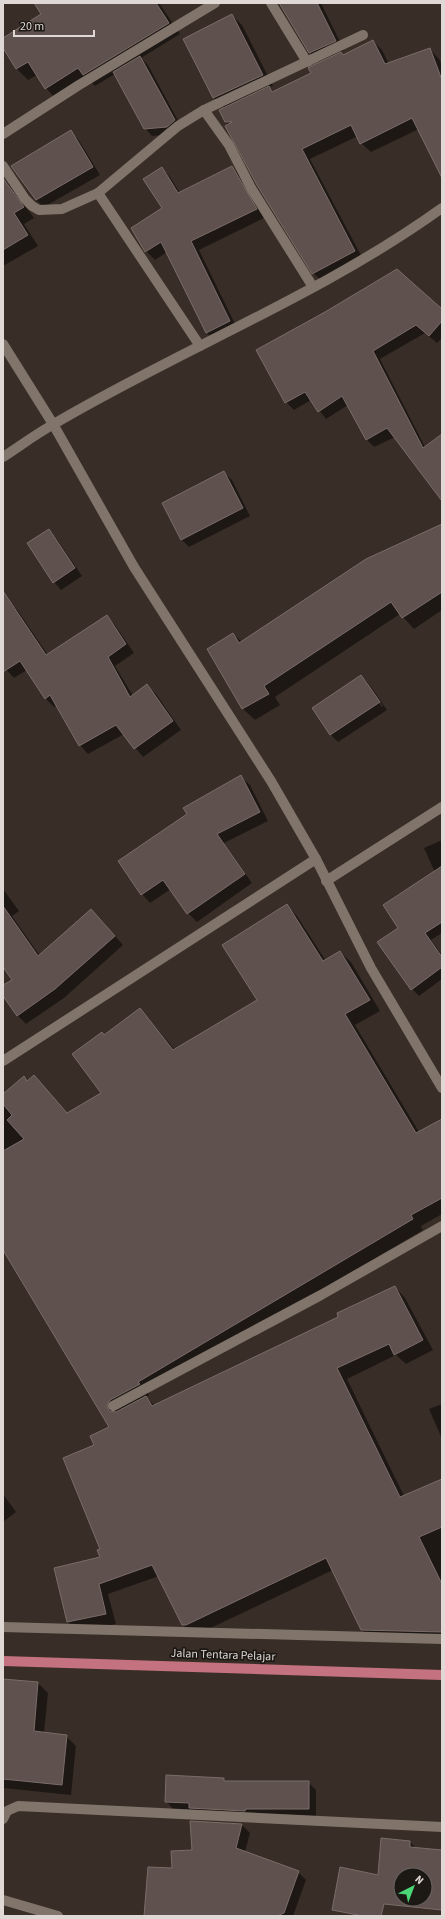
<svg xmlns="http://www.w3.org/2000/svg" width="445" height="1919" viewBox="0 0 445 1919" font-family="'Source Sans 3',sans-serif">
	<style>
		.shadow { fill: #0007; fill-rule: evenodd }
		.building { fill: #5f514d; stroke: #7b6c68; fill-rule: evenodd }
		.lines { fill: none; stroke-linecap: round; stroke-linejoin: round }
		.minor { stroke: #80746b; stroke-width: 10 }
		.major { stroke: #c4727f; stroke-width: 10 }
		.labels { text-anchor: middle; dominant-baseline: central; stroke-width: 3.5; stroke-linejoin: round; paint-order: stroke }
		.street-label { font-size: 12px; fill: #dfd8d4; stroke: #1c1814 }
	</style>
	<rect width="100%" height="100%" fill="#392e27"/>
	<!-- shadow -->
	<g class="shadow">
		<polygon points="35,3 159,3 180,34 141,58 148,65 182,128 175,134 152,136 145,128 115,74 95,86 89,80 57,100 46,88 37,75 28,80 17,69 3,47 3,39 43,14"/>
		<polygon points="278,3 321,3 344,50 340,52 343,56 373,41 382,50 389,64 430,49 439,59 442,66 442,176 419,129 371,152 361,143 358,136 310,159 364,261 323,282 313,273 226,122 225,109 214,98 184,39 232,15 242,25 273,86 269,87 274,92 312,73 321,63 310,53"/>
		<polygon points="70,132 78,139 100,175 44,207 36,200"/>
		<polygon points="232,167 241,176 264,218 199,250 238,330 215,341 206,332 167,252 155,260 146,251 163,209 162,168 170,177 180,193"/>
		<polygon points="3,178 11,186 34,218 24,224 38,246 3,266"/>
		<polygon points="442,310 442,338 437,343 425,333 380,359 425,447 442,435 442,494 395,437 374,447 366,439 348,405 326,419 311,400 294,410 286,402 257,350"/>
		<polygon points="224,473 232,480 250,516 189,547 181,539"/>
		<polygon points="442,525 442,610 414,629 400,614 275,697 280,705 255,720 243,709 208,649 233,634 242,642"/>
		<polygon points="49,530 56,538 82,576 61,590 54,582"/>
		<polygon points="10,602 18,611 48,655 107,616 115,625 134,653 115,666 133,696 147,686 156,694 181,730 143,757 124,734 88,754 80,745 57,705 54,707 45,698 27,670 14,678 3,666 3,607"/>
		<path d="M 361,676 L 369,684 L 387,710 L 338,742 L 331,735 L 313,708 ZM 366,683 L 368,683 L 383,706 L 382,707 Z"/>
		<polygon points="241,777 250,785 268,821 224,843 252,883 197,922 188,913 171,889 150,903 142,894"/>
		<polygon points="442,840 442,888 424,848"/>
		<polygon points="3,889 19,911 12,916 40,956 100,919 123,945 64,998 26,1024 17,1015 3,994 3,987 13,980 3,965"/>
		<polygon points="442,898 442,933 431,940 442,955 442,979 419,996 412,989 378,942"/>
		<polygon points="287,906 297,916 326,961 340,952 351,962 380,1011 355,1025 419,1132 442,1127 442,1214 421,1226 423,1230 148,1392 149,1395 146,1397 155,1406 340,1317 395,1287 405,1298 433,1350 406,1364 396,1355 347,1379 404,1496 442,1480 442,1641 373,1640 362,1630 333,1570 196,1635 193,1635 183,1625 159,1576 108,1594 116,1624 78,1632 68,1622 101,1558 95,1445 110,1427 3,1248 3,1095 34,1076 68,1114 103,1093 105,1036 140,1009 175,1050 258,1001"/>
		<polygon points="442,1404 442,1439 429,1409"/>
		<polygon points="3,1494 16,1512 3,1522"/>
		<polygon points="3,1680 38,1683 48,1693 44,1733 66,1736 76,1746 71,1795 3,1788"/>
		<polygon points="224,1779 226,1782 308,1782 316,1790 316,1816 173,1809 166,1801"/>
		<polygon points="242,1825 250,1833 245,1852 298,1872 306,1880 293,1916 145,1916 173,1870 194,1851"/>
		<polygon points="410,1842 416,1848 442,1851 442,1897 425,1896 425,1875 401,1875 401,1895 386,1894"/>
	</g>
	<!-- building -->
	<g class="building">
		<polygon points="34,3 156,3 169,23 83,75 78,68 45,89 28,62 16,69 3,48 3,38 41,14"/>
		<polygon points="279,3 317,3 336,41 309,53"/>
		<polygon points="232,14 263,75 213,98 183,39"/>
		<polygon points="373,40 385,64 430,48 442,80 442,178 412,118 360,144 351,125 302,149 355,251 312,274 257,185 225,126 232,122 225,122 219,110 269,86 272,92 311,73 308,68 311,66 341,52 343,55"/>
		<polygon points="140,56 175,120 167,127 144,129 113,72"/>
		<polygon points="71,130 93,167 36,200 11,166"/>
		<polygon points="232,166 257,209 191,241 230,321 206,333 161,242 145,252 131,228 162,208 143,179 162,167 178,193"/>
		<polygon points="3,178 24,207 14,213 28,235 3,250"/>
		<polygon points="397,269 442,309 442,321 429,336 416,325 373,351 423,448 442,434 442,501 387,428 366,440 342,396 318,412 305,392 285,403 256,350 325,312"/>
		<polygon points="224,471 243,508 181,540 162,503"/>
		<polygon points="442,524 442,592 402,618 391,602 264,686 269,694 242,709 207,649 233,633 239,643 366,559"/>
		<polygon points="49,529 75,568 53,583 27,543"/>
		<polygon points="3,591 46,655 107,615 126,644 108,657 130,697 147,684 173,721 134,749 116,725 79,746 50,695 45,699 20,661 3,672"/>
		<polygon points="361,675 380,702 330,735 312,708"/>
		<polygon points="241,775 260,812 217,834 245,874 187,914 163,880 141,895 118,861 187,814 183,808"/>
		<polygon points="442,866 442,922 425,933 442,957 442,967 411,990 377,942 398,928 383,905"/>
		<polygon points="287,904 323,961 340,951 370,1000 345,1014 416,1133 442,1119 442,1198 411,1215 413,1219 138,1382 140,1384 110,1400 107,1406 109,1411 116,1412 146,1396 152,1406 338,1317 337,1313 395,1286 423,1340 394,1355 389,1344 337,1368 400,1497 442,1479 442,1527 419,1537 442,1584 442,1632 361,1630 326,1558 186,1625 182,1625 152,1565 99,1584 106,1614 67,1622 54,1568 100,1557 97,1550 100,1549 63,1458 94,1445 90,1436 109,1427 3,1250 3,1151 24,1139 7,1120 12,1115 3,1104 3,1094 24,1076 27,1081 34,1075 67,1113 101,1093 72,1054 102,1032 104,1035 140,1008 173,1050 257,1000 222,945"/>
		<polygon points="3,906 38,956 91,909 115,936 55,989 17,1016 3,996 3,985 12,980 3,967"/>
		<polygon points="3,1679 38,1682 34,1731 67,1735 62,1785 3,1779"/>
		<polygon points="166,1775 224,1778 224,1781 309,1781 309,1809 246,1809 245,1811 189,1808 189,1803 165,1802"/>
		<polygon points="190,1821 242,1824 236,1848 299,1871 284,1913 277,1916 144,1916 148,1867 172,1868 171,1851 192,1850"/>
		<path d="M 381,1838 L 410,1841 L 410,1847 L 442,1850 L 442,1910 L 384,1904 L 381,1916 L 363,1916 L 332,1910 L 340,1867 L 378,1875 ZM 401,1875 L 425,1875 L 425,1899 L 401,1899 Z"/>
	</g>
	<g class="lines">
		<!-- minor -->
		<g class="minor">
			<polyline points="271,3 307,62"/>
			<polyline points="204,110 229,145 251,188 313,287"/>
			<polyline points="3,134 79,85 215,3"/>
			<polyline points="3,166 25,199 32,206 39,210 62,209 98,193 178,126 204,110 363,35"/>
			<polyline points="98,193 200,346"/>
			<polyline points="3,344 53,424 134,567 271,781 316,859 371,968 442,1088"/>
			<path d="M 3,457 C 20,446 36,434 54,424 C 181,349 321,295 442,208"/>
			<polyline points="326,881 442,807"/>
			<polyline points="3,1061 316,859"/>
			<polyline points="113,1406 321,1295 442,1226"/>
			<polyline points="3,1627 442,1639"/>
			<polyline points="3,1819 7,1811 18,1806 442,1827"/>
			<polyline points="3,1900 58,1916"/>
		</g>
		<!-- major -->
		<polyline class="major" points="3,1661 442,1675"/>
	</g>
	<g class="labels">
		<!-- street labels -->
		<g class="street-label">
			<text transform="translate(223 1655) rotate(2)">Jalan Tentara Pelajar</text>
		</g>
	</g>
	<!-- border -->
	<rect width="445" height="1919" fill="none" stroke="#dfd8d4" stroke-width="8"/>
	<!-- north arrow -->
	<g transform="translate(413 1887) rotate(42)"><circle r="19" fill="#1c1814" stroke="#6a6561"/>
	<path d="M0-3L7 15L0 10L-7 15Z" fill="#4bd677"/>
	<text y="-6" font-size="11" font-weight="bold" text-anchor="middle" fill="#dfd8d4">N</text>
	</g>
	<!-- scale -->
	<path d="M14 30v6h80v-6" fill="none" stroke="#dfd8d4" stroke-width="2"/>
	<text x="20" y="30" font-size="12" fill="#dfd8d4" stroke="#1c1814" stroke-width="3" paint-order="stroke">20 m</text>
</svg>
